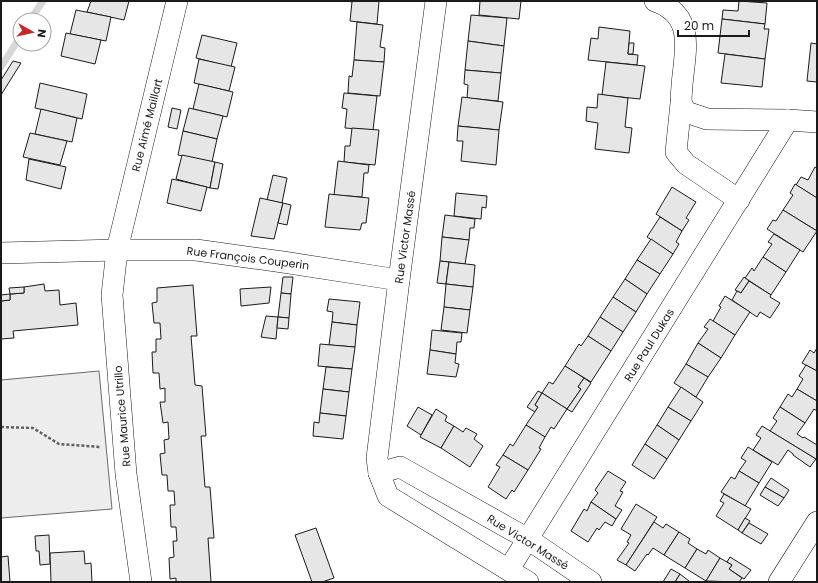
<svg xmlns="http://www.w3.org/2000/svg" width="818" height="583" viewBox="0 0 818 583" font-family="Poppins,sans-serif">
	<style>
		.built { fill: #ededed; stroke: #6a6a6a }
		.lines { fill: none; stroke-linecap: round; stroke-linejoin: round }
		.stream { stroke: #d7d7d7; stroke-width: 7 }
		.building { fill: #e6e6e6; stroke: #1a1a1a }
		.minor-casing { stroke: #1a1a1a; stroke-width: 22 }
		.path { stroke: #5f5f5f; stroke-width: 2.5; stroke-dasharray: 3 2; stroke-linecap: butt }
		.minor { stroke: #fff; stroke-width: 21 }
		.labels { text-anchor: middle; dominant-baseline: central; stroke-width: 3; stroke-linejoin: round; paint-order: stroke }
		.street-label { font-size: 11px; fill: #1a1a1a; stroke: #fff }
	</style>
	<rect width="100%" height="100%" fill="#fff"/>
	<!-- built -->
	<polygon class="built" points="99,371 112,509 1,518 1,380"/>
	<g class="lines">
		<!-- stream -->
		<g class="stream">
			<polyline points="30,20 43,1"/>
			<polyline points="1,67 20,37"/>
		</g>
	</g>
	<!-- building -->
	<g class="building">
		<polygon points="91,1 129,1 124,20 87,12"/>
		<polygon points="348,1 379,1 377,24 350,21 352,2"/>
		<polygon points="480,1 521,1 519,19 479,15"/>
		<polygon points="739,1 767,3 765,24 722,19 723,10 738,11"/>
		<polygon points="76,10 111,17 106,41 70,34"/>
		<polygon points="471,15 507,18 504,46 468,41"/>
		<polygon points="722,19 765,24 764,29 769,29 765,59 718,53"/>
		<polygon points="357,22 383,25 380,47 385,48 384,62 354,60"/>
		<polygon points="599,27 630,31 628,54 638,55 637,65 588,60 591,38 598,39"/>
		<polygon points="66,33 101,40 95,64 61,56"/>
		<polygon points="202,35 237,43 231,67 196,58"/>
		<polygon points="468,41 504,46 501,73 465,70"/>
		<polygon points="629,43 634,43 633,54 628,54"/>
		<polygon points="811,43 817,44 817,82 807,81"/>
		<polygon points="725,54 765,59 762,87 721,83"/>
		<polygon points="199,59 235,67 229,91 194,83"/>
		<polygon points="354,60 384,62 380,96 348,93 349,76 352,77"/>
		<polygon points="13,61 21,63 1,95 1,80"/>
		<polygon points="606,62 645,66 640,99 602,95"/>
		<polygon points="465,70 501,73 498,101 467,98 468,85 464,84"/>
		<polygon points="40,83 87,94 82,119 35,108"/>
		<polygon points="199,84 233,92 227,117 193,109"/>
		<polygon points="344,93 377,96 373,130 345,128 347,109 342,108"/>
		<polygon points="598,94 628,98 625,127 632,128 629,153 595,149 598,123 586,121 587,107 597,108"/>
		<polygon points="462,97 503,102 499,130 458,126"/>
		<polygon points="172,108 181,110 177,129 168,127"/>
		<polygon points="189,108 223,116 217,139 183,131"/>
		<polygon points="41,109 77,118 72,142 35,134"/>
		<polygon points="458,126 499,130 496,165 461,161 463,141 457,141"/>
		<polygon points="352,128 379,130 375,165 344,162 345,146 350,146"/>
		<polygon points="183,131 217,139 212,162 178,155"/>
		<polygon points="30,133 67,141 60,165 23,157"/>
		<polygon points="182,155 215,162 210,188 176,179"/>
		<polygon points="29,159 66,167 61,189 26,180"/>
		<polygon points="338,161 369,165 368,173 364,173 362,197 334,195"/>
		<polygon points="215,162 223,164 218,189 210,188"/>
		<polygon points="815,167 817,168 817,198 796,185 801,177 808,180"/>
		<polygon points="273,175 287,178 282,203 267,200"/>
		<polygon points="172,179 207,187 201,211 167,203"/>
		<polygon points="795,184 817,198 817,231 783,210 793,195 790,193"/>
		<polygon points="672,187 696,202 686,218 689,220 682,231 656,214"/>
		<polygon points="456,193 487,196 486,208 482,207 481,219 454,216"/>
		<polygon points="329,194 369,198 366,223 362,223 360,230 325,227"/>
		<polygon points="260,198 283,203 274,239 251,236"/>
		<polygon points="283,203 291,205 287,225 278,223"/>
		<polygon points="783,210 817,231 803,252 767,229 773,220 776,221"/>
		<polygon points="445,215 475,219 474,228 470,228 469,240 442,237"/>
		<polygon points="660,217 682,231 676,242 679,244 673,254 647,237"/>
		<polygon points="774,234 800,250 786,272 763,257 772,244 768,242"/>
		<polygon points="442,237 469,240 465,264 440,261"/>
		<polygon points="651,239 673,254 660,274 637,260"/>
		<polygon points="763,257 786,272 771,295 745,278 752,268 754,271"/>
		<polygon points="637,260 660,274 647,294 625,279"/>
		<polygon points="440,261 449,262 446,284 437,283"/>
		<polygon points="449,262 475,265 473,287 446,284"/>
		<polygon points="283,277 293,277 291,294 281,293"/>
		<polygon points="744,277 749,281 741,293 735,290"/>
		<polygon points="625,279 647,294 636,312 613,297"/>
		<polygon points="749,281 771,295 770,297 780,303 770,318 760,312 757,317 732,300 737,291 741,293"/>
		<polygon points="44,284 45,291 59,290 60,305 76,303 78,325 13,331 14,338 1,339 1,301 10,300 10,294 24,293 24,287"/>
		<polygon points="446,284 473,287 470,310 444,307"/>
		<polygon points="193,285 197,336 191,336 195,385 202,386 206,436 201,436 205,487 210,487 214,538 208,538 211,582 176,582 176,578 170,579 169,558 174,557 173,541 177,541 176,527 171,527 170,505 175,505 174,491 168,491 167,475 162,475 160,454 165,453 164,440 169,439 168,422 163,423 160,402 165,402 165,388 160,389 159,373 153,373 152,352 156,352 156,339 161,339 160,323 154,323 152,303 157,302 157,288"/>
		<polygon points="24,287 24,293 10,294 9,288"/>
		<polygon points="271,287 269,303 241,306 240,289"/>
		<polygon points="281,293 291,294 289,318 278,317"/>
		<polygon points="10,294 10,300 1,301 1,295"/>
		<polygon points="725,296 750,312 735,335 713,321 721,307 719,306"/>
		<polygon points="613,297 636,312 623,332 600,317"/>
		<polygon points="329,299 360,302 357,325 332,322 333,312 327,311"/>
		<polygon points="444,307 470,310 467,333 441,330"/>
		<polygon points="266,316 278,317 276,339 261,337"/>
		<polygon points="278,317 289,318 288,329 277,328"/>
		<polygon points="600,317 623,332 611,351 588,336"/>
		<polygon points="710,319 735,335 721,358 698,343 708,329 704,327"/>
		<polygon points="332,322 357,325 355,347 329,345"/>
		<polygon points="432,330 462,333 461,342 457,342 456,354 430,350"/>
		<polygon points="588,336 611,351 591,382 565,366 579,344 581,346"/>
		<polygon points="698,343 721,358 708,377 686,364"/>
		<polygon points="320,344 355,347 352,369 318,366"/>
		<polygon points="817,348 817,371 802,363 810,350 814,353"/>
		<polygon points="430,350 456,354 455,363 459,364 456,377 427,374"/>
		<polygon points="686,364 708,377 696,397 674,383"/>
		<polygon points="806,365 817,371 817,401 797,389 803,379 799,376"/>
		<polygon points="565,366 584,378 578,387 581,389 567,409 542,393 549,382 553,384"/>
		<polygon points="326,367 352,369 349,392 323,389"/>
		<polygon points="584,378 591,383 572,412 567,409 581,389 578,387"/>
		<polygon points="681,387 703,402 691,421 668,407"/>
		<polygon points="323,389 349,392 346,416 320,413"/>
		<polygon points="797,389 817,401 817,411 814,409 805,423 780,407 788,394 792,397"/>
		<polygon points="538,391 542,393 535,405 538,407 535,412 527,407"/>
		<polygon points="542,393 567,409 554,429 551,427 545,437 526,425 538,407 535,405"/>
		<polygon points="418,407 432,415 421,435 407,426"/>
		<polygon points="668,407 691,421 679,440 657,425"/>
		<polygon points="780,407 805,423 797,434 803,438 804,437 817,445 817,456 816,459 770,431 777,421 773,418"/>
		<polygon points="436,409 447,416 445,421 454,426 441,448 420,437"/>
		<polygon points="320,413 346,416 343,439 313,436 314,422 319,423"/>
		<polygon points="526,425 545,437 539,448 541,449 528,470 503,455 510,444 513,446"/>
		<polygon points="657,425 679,440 667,459 645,444"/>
		<polygon points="454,426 463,432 466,428 477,434 474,439 483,446 470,467 441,448"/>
		<polygon points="762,426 816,459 810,467 793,455 793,454 788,450 778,465 753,450 761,438 756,435"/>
		<polygon points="645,444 667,459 654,479 632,465"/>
		<polygon points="748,447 772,462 759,483 739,471 746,461 741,458"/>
		<polygon points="503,455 528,470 514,492 512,490 506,499 488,487 500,467 496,465"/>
		<polygon points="608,471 626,482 620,491 623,492 615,506 622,510 616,519 591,502 598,493 595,490"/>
		<polygon points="739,471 759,483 745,506 721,492 731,477 735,479"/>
		<polygon points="771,478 789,490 784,498 765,487"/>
		<polygon points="765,487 784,498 778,506 760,495"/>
		<polygon points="724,494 751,509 738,530 716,516 724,503 720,501"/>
		<polygon points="591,502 616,519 612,526 605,522 599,530 597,528 588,542 571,531 584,509 587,511"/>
		<polygon points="636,504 657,517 626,565 617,560 629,543 627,542 631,535 621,529"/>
		<polygon points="745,518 750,521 742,533 738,530"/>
		<polygon points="654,522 663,528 666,524 679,532 664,555 653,548 648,555 647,554 635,571 626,565"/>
		<polygon points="749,523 768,534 761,544 742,533"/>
		<polygon points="316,528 334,578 322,582 312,582 295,535"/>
		<polygon points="679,532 690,539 688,543 697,549 685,568 664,555"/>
		<polygon points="49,535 50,564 40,565 39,551 36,551 35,536"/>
		<polygon points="697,549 706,554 708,550 720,558 706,581 685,568"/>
		<polygon points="84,551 85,564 91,563 92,582 51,582 50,553"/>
		<polygon points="8,556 10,582 1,582 1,557"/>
		<polygon points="730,557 751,570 744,579 729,569 732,565 727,562"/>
		<polygon points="720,558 732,565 729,569 742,578 739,582 706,581"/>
		<polygon points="671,569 680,574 675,582 663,582"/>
		<polygon points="680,574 689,581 689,582 675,582"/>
	</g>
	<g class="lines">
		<defs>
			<g id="minor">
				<polyline points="436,1 399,280 377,458 379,473 388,496 528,582"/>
				<path d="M 655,1 C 696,15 685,51 682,85 C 682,91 680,99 682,104 C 682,106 685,109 686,112 L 707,119 L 788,120 L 817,122"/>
				<polyline points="681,103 676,152 686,164 739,200"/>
				<polyline points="1,253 117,250 196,250 283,262 399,280"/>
				<polyline points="379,473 400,467 528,539 591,582"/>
				<polyline points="509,569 788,120"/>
				<polyline points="141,582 126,474 112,295 117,250 177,1"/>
				<polyline points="779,582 817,522"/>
			</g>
		</defs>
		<!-- minor casing -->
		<use href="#minor" class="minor-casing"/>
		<!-- path -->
		<polyline class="path" points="1,427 33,428 59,444 101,447"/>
		<!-- minor -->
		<use href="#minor" class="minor"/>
	</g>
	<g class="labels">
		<!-- street labels -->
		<g class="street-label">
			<text transform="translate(147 125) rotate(-76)">Rue Aimé Maillart</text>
			<text transform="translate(405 237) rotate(-82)">Rue Victor Massé</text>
			<text transform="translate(248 258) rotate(7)">Rue François Couperin</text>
			<text transform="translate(649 345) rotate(-58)">Rue Paul Dukas</text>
			<text transform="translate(122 416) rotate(-95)">Rue Maurice Utrillo</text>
			<text transform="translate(528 542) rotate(32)">Rue Victor Massé</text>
		</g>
	</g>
	<!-- border -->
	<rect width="818" height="583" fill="none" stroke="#1a1a1a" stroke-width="4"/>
	<!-- north arrow -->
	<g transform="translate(32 32) rotate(98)"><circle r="19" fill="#ffffff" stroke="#a3a3a3"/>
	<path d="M0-3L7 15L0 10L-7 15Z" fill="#c62828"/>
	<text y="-6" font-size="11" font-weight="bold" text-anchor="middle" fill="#1a1a1a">N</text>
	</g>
	<!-- scale -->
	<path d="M678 30v6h71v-6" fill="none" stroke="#1a1a1a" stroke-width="2"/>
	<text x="684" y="30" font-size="12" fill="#1a1a1a" stroke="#ffffff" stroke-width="3" paint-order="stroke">20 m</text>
</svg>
